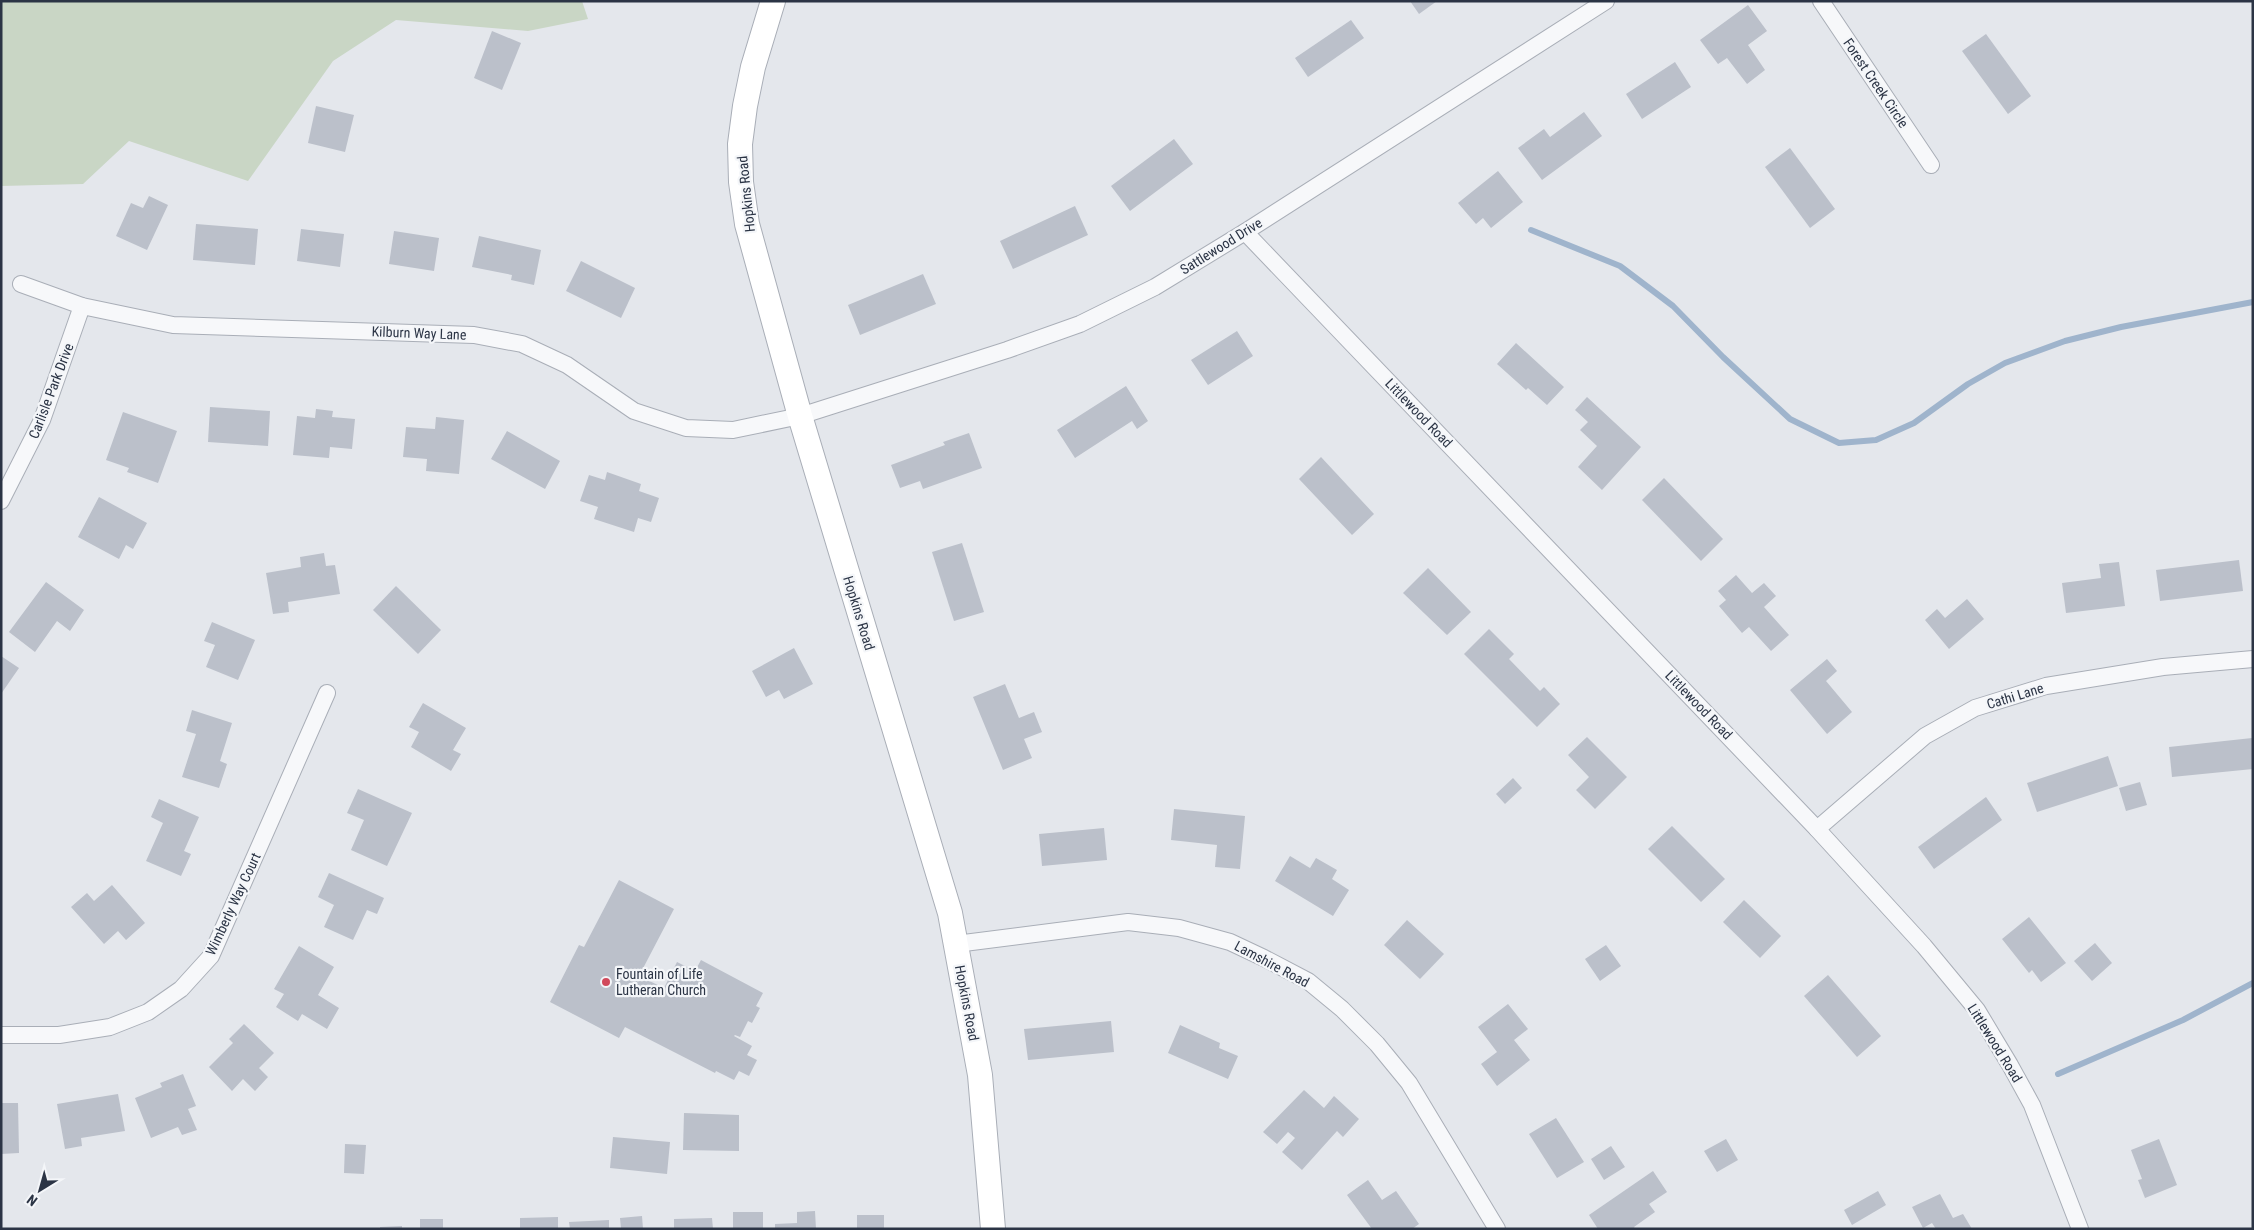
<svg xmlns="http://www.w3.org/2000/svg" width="2254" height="1230" viewBox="0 0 2254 1230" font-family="'Roboto Condensed',sans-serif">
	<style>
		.green { fill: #c9d6c5 }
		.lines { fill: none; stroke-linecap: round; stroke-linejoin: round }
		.stream { stroke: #9fb4cc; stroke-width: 6 }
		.building { fill: #bbc0ca }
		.street-casing { stroke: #a9aeb7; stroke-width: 18 }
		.secondary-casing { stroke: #a9aeb7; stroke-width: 26 }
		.street { stroke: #f7f8fa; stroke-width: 16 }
		.secondary { stroke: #fff; stroke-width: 24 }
		.poi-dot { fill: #d1495b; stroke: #f4f6f9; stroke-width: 2 }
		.labels { text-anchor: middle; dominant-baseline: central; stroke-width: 4.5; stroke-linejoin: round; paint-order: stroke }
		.street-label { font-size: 14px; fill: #2b3445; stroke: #f4f6f9 }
		.poi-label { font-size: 14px; fill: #2b3445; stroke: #f4f6f9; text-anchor: start }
	</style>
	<rect width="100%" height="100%" fill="#e4e7ec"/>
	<!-- green -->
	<polygon class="green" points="1,1 582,1 588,19 528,31 396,20 333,61 248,181 129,141 83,184 1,186"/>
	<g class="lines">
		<!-- stream -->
		<g class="stream">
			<polyline points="1531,230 1620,266 1673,306 1723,357 1790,419 1839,443 1876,440 1914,423 1968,384 2005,363 2065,341 2121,327 2253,302"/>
			<polyline points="2058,1074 2183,1020 2253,983"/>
		</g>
	</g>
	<!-- building -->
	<g class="building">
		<polygon points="1410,1 1437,1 1419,14"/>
		<polygon points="1748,5 1767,31 1748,45 1765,70 1747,84 1727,58 1718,64 1700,40"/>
		<polygon points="1351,20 1364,38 1308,77 1295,58"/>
		<polygon points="492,31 521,43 502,90 474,78"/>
		<polygon points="1986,34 2031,96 2008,114 1962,51"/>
		<polygon points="1675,62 1691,87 1642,119 1626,94"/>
		<polygon points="316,106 354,115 345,152 308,143"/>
		<polygon points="1584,112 1602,136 1542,180 1518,148 1544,129 1550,137"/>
		<polygon points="1174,139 1193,164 1130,211 1111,186"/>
		<polygon points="1790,148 1835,209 1810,228 1765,167"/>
		<polygon points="1498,171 1523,202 1491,228 1483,218 1476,224 1458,203"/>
		<polygon points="149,196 168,205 147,250 116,236 131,203 143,208"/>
		<polygon points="1075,206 1088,235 1013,269 1000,241"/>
		<polygon points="196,224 258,229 255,265 193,260"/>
		<polygon points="301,229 344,234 340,267 297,261"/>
		<polygon points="394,231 439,238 434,271 389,264"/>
		<polygon points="479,236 541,250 534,285 511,280 512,275 472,267"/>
		<polygon points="581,261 635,288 621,318 566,291"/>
		<polygon points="923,274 936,304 860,335 848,305"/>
		<polygon points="1237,331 1253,356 1208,385 1191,360"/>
		<polygon points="1516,343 1564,387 1547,405 1528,388 1526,390 1497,364"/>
		<polygon points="1126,386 1148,421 1137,429 1132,421 1075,458 1057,430"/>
		<polygon points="1587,397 1641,447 1602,490 1578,467 1597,446 1580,430 1588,422 1575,410"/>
		<polygon points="210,407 270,411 268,446 208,442"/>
		<polygon points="316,409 333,411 332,417 355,419 352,449 330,447 329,458 293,455 297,416 315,418"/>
		<polygon points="123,412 177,431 158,483 127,472 129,468 106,460"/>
		<polygon points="436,417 464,420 459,474 426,471 427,459 403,457 406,427 435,429"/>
		<polygon points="507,431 560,461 545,489 491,459"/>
		<polygon points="969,433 982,468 923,489 920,481 900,488 891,465 945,445 943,442"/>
		<polygon points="1321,457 1374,514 1352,535 1299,479"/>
		<polygon points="607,472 641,484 639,491 659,498 651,522 638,518 634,532 594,519 598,507 580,501 589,475 605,480"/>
		<polygon points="1664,478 1723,539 1701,561 1642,500"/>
		<polygon points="99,497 147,523 133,549 126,545 119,559 78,537"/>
		<polygon points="962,543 984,612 954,621 932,552"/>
		<polygon points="324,553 326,566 335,565 340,594 288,602 289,612 273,614 266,573 301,567 300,557"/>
		<polygon points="2239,560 2243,591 2160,601 2156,570"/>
		<polygon points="2119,562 2125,606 2066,613 2062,583 2101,578 2099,564"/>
		<polygon points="1428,568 1471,612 1447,635 1403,593"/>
		<polygon points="1736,575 1752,593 1764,583 1776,596 1764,607 1789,635 1771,651 1749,627 1742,633 1719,606 1726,600 1718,591"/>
		<polygon points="46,582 84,610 70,631 57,621 35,652 9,632"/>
		<polygon points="396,586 441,630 418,654 373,610"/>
		<polygon points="1967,599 1984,619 1949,649 1925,620 1937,609 1945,618"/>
		<polygon points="212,622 255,640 238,680 206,667 215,645 204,641"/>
		<polygon points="1489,629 1514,654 1509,659 1540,691 1544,687 1560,704 1537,727 1464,654"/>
		<polygon points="794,648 813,684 784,699 779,690 766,697 752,671"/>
		<polygon points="1,656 19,668 1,694"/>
		<polygon points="1827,659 1837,671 1826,681 1852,712 1827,734 1790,690"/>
		<polygon points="1005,684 1019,718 1034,712 1042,732 1024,739 1032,758 1003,770 973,697"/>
		<polygon points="423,703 466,728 453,750 461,754 451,771 411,747 419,732 409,727"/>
		<polygon points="192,710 232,723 220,761 227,764 219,788 182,777 196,734 186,731"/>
		<polygon points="1587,737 1627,777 1595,809 1576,790 1589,777 1568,755"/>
		<polygon points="2252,738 2253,769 2172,777 2169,747"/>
		<polygon points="2108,756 2118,786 2037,812 2027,783"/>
		<polygon points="1513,778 1522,788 1505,804 1496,794"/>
		<polygon points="2140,782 2147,805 2126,811 2119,788"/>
		<polygon points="358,789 412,813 387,866 351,850 364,820 347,813"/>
		<polygon points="1986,797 2002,820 1934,869 1918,847"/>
		<polygon points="159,799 199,817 184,851 191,854 181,876 146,861 163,823 151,817"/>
		<polygon points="1174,809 1245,816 1240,869 1215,867 1217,845 1171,840"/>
		<polygon points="1672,826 1725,879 1701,902 1648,849"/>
		<polygon points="1104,828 1107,860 1042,866 1039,834"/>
		<polygon points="1290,856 1310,868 1316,858 1337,870 1332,879 1349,890 1333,916 1275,881"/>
		<polygon points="329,873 384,898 377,914 367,910 353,940 324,927 334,905 318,897"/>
		<polygon points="619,880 674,909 639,976 664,988 677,962 695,971 701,960 763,993 756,1006 760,1008 752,1023 748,1021 740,1037 735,1035 734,1036 752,1046 747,1055 757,1060 749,1076 739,1071 734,1080 716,1071 715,1073 625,1027 619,1038 550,1002 579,945 584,947"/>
		<polygon points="112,885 145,923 126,940 118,931 104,944 71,907 87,893 94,901"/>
		<polygon points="1744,900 1781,936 1760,958 1723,922"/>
		<polygon points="2029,917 2066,963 2041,982 2032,970 2029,973 2002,939"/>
		<polygon points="1407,920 1444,954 1420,979 1384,945"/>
		<polygon points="2095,943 2112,963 2092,981 2074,961"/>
		<polygon points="1606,945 1621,966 1600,981 1585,959"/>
		<polygon points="299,946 334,967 318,995 339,1008 327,1029 302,1014 298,1021 276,1007 284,994 274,989"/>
		<polygon points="1828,975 1881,1036 1857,1057 1804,996"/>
		<polygon points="1508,1004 1528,1029 1514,1040 1530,1060 1497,1086 1481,1064 1497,1052 1478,1027"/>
		<polygon points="1111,1021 1114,1052 1028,1060 1024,1029"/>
		<polygon points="244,1024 274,1053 259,1068 268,1077 255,1091 243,1079 232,1091 209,1067 233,1043 229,1039"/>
		<polygon points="1180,1025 1220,1043 1219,1048 1238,1056 1228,1079 1168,1053"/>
		<polygon points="183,1074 196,1106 188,1109 197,1130 182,1135 178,1127 151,1138 135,1098 162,1087 160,1083"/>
		<polygon points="1304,1090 1324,1108 1334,1096 1359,1119 1343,1137 1337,1131 1302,1170 1282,1152 1295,1138 1288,1132 1277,1144 1263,1132"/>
		<polygon points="118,1094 125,1131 81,1138 82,1146 65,1149 57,1104"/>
		<polygon points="1,1103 18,1103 19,1153 1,1154"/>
		<polygon points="684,1113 739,1115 739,1151 683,1150"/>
		<polygon points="1556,1118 1584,1162 1557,1178 1529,1134"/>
		<polygon points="613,1137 670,1142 667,1174 610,1168"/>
		<polygon points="1726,1139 1738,1160 1717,1172 1704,1151"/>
		<polygon points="2159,1139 2177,1185 2145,1198 2138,1180 2142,1179 2131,1150"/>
		<polygon points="345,1144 366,1145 364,1174 344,1173"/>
		<polygon points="1611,1146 1625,1167 1604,1180 1591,1159"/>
		<polygon points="1653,1171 1667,1192 1649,1204 1655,1212 1634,1227 1635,1229 1598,1229 1589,1215"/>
		<polygon points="1368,1180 1382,1200 1396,1191 1419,1224 1412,1229 1372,1229 1347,1195"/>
		<polygon points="1878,1191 1886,1205 1852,1225 1844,1210"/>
		<polygon points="1940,1194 1953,1218 1963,1214 1972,1229 1936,1229 1932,1223 1923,1228 1912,1207"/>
		<polygon points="815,1211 816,1229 775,1229 775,1224 797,1223 797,1212"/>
		<rect x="733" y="1212" width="30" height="17"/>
		<rect x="857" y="1215" width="27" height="14"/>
		<polygon points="642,1216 643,1229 621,1229 620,1218"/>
		<polygon points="558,1217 558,1229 520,1229 520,1218"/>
		<polygon points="712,1218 713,1229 674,1229 674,1219"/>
		<rect x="420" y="1219" width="23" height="10"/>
		<polygon points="609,1220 609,1229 570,1229 569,1222"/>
		<polygon points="402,1226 402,1229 380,1229 380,1227"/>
	</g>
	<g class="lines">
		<defs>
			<g id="street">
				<polyline points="1821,1 1931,165"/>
				<polyline points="1245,232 1817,829 1924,946 1977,1010 2010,1065 2032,1105 2080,1229"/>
				<polyline points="21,284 82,306 173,325 474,335 522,344 567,365 634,411 686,428 733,430 800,416 1007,350 1080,324 1155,287 1245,232 1606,1"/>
				<polyline points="1,501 42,420 82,306"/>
				<polyline points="1817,829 1925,736 1975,708 2046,686 2163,667 2253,659"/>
				<polyline points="956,944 1128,922 1179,928 1230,942 1264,958 1308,981 1342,1009 1377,1044 1409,1083 1497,1229"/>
				<polyline points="1,1035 59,1035 110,1027 148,1012 181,989 211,956 327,693"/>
			</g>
			<polyline id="secondary" points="773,1 753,67 745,106 740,144 741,182 747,224 800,416 950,913 980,1075 993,1229"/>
		</defs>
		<!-- street casing -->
		<use href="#street" class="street-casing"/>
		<!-- secondary casing -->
		<use href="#secondary" class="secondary-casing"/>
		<!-- street -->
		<use href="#street" class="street"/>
		<!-- secondary -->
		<use href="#secondary" class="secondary"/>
	</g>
	<!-- markers -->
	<circle class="poi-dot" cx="606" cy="982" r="5"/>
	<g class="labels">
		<!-- street labels -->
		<g class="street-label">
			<text transform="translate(1876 83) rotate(56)">Forest Creek Circle</text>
			<text transform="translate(746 194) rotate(-96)">Hopkins Road</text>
			<text transform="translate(1221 246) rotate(-32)">Sattlewood Drive</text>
			<text transform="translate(419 333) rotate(2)">Kilburn Way Lane</text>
			<text transform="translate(51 391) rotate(-69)">Carlisle Park Drive</text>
			<text transform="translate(1419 413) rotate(46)">Littlewood Road</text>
			<text transform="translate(859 613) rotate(73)">Hopkins Road</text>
			<text transform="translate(2015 696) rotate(-17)">Cathi Lane</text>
			<text transform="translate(1699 705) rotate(46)">Littlewood Road</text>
			<text transform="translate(233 904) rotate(-65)">Wimberly Way Court</text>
			<text transform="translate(1272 964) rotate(28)">Lamshire Road</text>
			<text transform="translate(967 1003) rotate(79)">Hopkins Road</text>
			<text transform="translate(1995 1043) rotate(58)">Littlewood Road</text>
		</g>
		<!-- poi labels -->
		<g class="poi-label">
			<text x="616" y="974">Fountain of Life<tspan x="616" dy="16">Lutheran Church</tspan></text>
		</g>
	</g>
	<!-- border -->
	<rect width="2254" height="1230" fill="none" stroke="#2b3445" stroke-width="5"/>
	<!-- north arrow -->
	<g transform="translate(40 1190) rotate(217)" stroke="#f4f6f9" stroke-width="4" paint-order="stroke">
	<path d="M0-4L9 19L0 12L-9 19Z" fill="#2b3445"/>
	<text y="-8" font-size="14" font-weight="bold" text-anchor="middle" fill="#2b3445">N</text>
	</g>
</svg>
